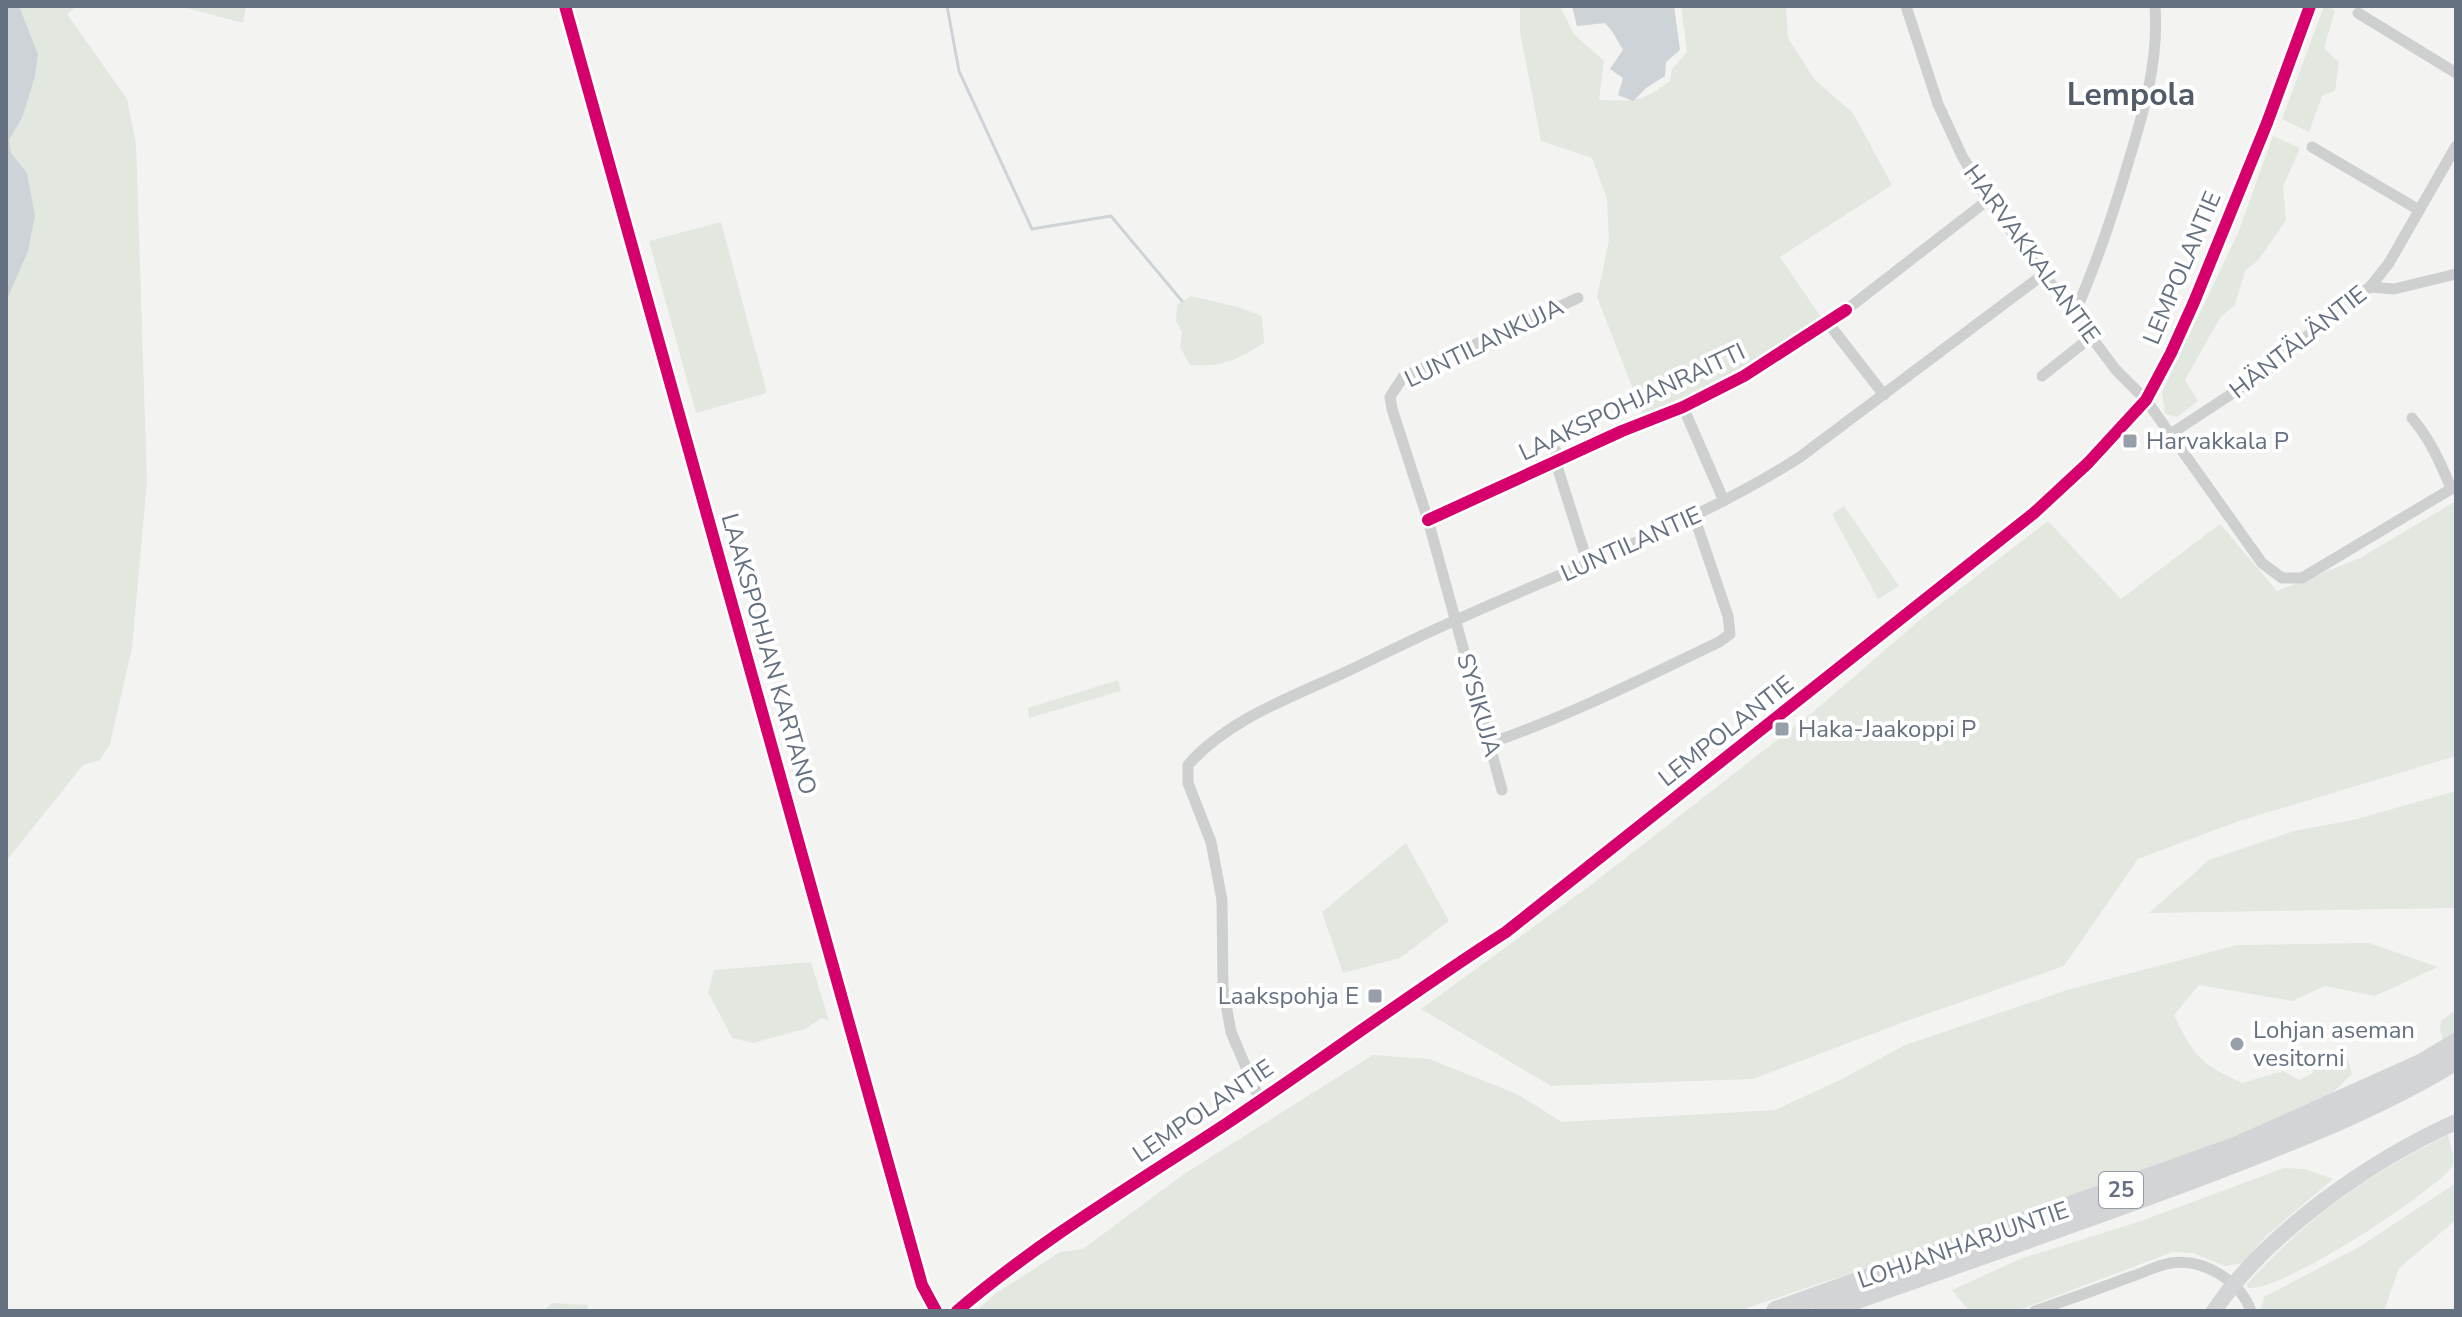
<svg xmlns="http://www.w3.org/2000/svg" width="2462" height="1317" viewBox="0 0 2462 1317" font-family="'Nunito Sans',sans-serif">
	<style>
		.green { fill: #e2e7e0 }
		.water { fill: #cdd3d6 }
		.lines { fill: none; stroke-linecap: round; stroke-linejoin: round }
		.stream { stroke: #cdd3d6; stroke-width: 3 }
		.street { stroke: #cecfcf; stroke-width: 11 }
		.secondary { stroke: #d2d4d6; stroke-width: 16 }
		.highway { stroke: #d2d4d6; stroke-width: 20 }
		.cycleway-casing { stroke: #fff; stroke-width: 17 }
		.cycleway { stroke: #d6006c; stroke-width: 12 }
		.poi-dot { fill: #979fa9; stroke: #fff; stroke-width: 3 }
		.labels { text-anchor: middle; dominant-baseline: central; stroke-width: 8; stroke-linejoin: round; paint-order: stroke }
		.shield { fill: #fff; stroke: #939ca7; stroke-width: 2 }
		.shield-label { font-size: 22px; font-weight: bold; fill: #657181 }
		.street-label { font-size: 24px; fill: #657181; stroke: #fff }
		.poi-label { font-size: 24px; fill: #657181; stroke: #fff; text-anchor: start }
		.district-label { font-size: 32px; font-weight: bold; fill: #525b67; stroke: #fff }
	</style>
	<rect width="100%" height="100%" fill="#f3f4f2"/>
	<!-- green -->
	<g class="green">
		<polygon points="19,6 78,6 67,14 127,99 136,144 147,481 132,648 110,744 100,760 83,765 6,861 6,302 28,251 27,173 11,153 9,140 22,118 38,54"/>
		<polygon points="179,6 246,6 243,23"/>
		<path d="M 1520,6 L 1560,6 L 1574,34 L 1604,61 L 1599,100 C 1635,101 1640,103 1670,81 L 1672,69 L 1687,52 L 1681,6 L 1786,6 L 1788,38 L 1815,80 L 1853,113 L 1892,185 L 1780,257 L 1821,317 L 1741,371 L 1644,417 L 1597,297 L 1609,240 L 1607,199 L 1592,158 L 1541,141 L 1520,32 Z"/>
		<polygon points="2324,6 2329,6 2335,11 2324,48 2339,62 2335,91 2322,96 2309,132 2282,119"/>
		<polygon points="2273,136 2300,148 2283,187 2286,220 2260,258 2245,271 2235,305 2220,318 2185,380 2198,401 2177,417 2165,414 2162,392 2238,233"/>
		<polygon points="721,222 767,393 696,413 649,241"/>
		<path d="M 1191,296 L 1238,307 L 1262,316 L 1264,343 C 1238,359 1222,368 1190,365 L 1180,347 L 1182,332 L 1176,321 L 1177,305 Z"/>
		<polygon points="2456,501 2456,756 2239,821 2138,859 2064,966 1904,1022 1753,1079 1551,1086 1421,1009 1591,885 1813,712 1921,619 2048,521 2121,599 2220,524 2277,591 2360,558"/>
		<polygon points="1844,506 1899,586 1878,599 1832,514"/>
		<polygon points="1118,680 1121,691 1029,718 1028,708"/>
		<polygon points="2456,791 2456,908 2149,913 2209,860 2294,831 2353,820"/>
		<polygon points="1406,843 1449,921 1400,958 1343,973 1322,912"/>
		<path d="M 2369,943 L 2438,967 L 2375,996 L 2325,986 L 2292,1001 L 2199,985 L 2174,1015 C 2193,1055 2200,1064 2242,1083 L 2283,1071 L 2299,1080 L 2313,1073 L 2314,1062 L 2322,1058 L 2347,1057 L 2352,1074 L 2330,1095 L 2261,1127 L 2045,1208 L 1738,1311 L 976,1311 L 995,1294 L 1060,1252 L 1083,1249 L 1184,1174 L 1373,1055 L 1429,1059 L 1517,1094 L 1562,1122 L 1775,1110 L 1842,1079 L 1905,1045 L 2067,990 L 2237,945 Z"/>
		<polygon points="811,962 829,1021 822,1018 805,1029 753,1043 732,1038 708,992 714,970"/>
		<polygon points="2456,1009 2456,1032 2443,1040 2440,1031 2441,1021"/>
		<path d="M 2448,1135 L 2453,1155 L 2453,1166 C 2430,1195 2281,1292 2248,1288 L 2247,1284 C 2308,1217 2367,1175 2448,1135 Z"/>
		<polygon points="2284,1168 2305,1169 2333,1179 2266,1236 2243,1263 2225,1266 2193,1253 2173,1252 2016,1311 1969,1311 1952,1290 2020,1259 2141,1221"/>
		<polygon points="2456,1183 2456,1220 2399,1268 2384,1311 2260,1311 2264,1297 2359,1247"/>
		<polygon points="552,1303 588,1305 587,1311 544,1311"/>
	</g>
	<!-- water -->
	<g class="water">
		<polygon points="6,6 19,6 38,54 35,76 22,118 9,140 11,153 27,173 35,216 28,251 6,302"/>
		<polygon points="1572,6 1674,6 1680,50 1666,62 1665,76 1646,88 1633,101 1618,95 1623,78 1610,69 1623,50 1612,31 1605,23 1577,26"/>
	</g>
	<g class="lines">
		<!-- stream -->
		<polyline class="stream" points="947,6 959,71 1032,229 1111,216 1182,301"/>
		<!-- street -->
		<g class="street">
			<polyline points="565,6 922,1285 936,1311"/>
			<polyline points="1906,6 1938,104 1962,156 1988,200 2116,370 2146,400 2262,563 2282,578 2302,578 2456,486"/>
			<polyline points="2358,13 2456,73"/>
			<polyline points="2312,147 2419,210"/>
			<polyline points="2370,287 2394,289 2456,274"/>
			<polyline points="1846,310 1988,200"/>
			<path d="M 2074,315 C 2096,265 2113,215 2128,163 C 2144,111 2159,61 2155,6"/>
			<polyline points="1828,323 1884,395"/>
			<polyline points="2042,376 2091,337"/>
			<polyline points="1683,407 1724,501"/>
			<path d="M 2412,418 C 2430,439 2440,462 2451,488"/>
			<polyline points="2169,435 2265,372 2318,327 2370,287 2389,263 2456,146"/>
			<polyline points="1556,451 1556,463 1588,564"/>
			<path d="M 1490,743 C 1569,716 1644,678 1719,642 L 1730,634 L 1728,616 L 1694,516"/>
			<polyline points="1502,790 1428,520 1392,409 1390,397 1403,377 1578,298"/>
			<path d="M 1260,1100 L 1231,1032 L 1223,988 L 1222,900 L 1211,842 L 1188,783 L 1188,765 C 1229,718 1295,696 1350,670 C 1384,654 1419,636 1454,621 C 1570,568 1692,526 1800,457 L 2045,273"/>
			<path d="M 2035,1311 C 2067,1300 2098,1289 2130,1277 C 2143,1273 2158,1265 2171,1263 C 2204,1258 2240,1281 2251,1311"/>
		</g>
		<!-- secondary -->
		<g class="secondary">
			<path d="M 957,1311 C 1040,1240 1135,1184 1226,1124 C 1320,1061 1411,993 1506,932 L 2034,513 L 2088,463 L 2146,400 L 2171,353 L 2194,302 L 2267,123 L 2310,6"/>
			<path d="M 2214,1311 C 2266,1233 2371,1160 2456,1122"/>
		</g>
		<!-- highway -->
		<g class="highway">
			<polyline points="1776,1311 2238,1146 2421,1064 2456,1043"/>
			<path d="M 1823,1311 C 1949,1266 2076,1223 2201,1176 C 2288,1142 2377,1109 2456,1060"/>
		</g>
		<defs>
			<g id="cycleway">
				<polyline points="565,6 922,1285 936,1311"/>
				<polyline points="1428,520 1622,431 1683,407 1744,376 1846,310"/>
				<path d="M 957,1311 C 1040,1240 1135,1184 1226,1124 C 1320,1061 1411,993 1506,932 L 2034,513 L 2088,463 L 2146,400 L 2171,353 L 2194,302 L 2267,123 L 2310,6"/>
			</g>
		</defs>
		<!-- cycleway casing -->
		<use href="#cycleway" class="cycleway-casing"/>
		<!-- cycleway -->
		<use href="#cycleway" class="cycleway"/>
	</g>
	<!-- markers -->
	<g class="poi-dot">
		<rect x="2122" y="433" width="16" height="16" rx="4"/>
		<rect x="1774" y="721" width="16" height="16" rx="4"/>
		<rect x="1367" y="988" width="16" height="16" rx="4"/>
		<circle cx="2237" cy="1044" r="8"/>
	</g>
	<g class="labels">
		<!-- shield labels -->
		<rect class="shield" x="2099" y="1172" width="44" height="36" rx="6"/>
		<g class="shield-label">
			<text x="2121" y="1190">25</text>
		</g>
		<!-- street labels -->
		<g class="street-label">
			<text transform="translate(2032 254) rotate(54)">HARVAKKALANTIE</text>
			<text transform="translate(2182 268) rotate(-67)">LEMPOLANTIE</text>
			<text transform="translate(2298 342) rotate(-38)">HÄNTÄLÄNTIE</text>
			<text transform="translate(1484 343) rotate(-26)">LUNTILANKUJA</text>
			<text transform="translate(1632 402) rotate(-25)">LAAKSPOHJANRAITTI</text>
			<text transform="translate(1631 544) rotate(-24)">LUNTILANTIE</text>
			<text transform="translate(769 654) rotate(74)">LAAKSPOHJAN KARTANO</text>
			<text transform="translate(1479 705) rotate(74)">SYSIKUJA</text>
			<text transform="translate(1726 731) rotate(-38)">LEMPOLANTIE</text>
			<text transform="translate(1203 1111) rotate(-34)">LEMPOLANTIE</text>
			<text transform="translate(1963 1245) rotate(-19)">LOHJANHARJUNTIE</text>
		</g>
		<!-- poi labels -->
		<g class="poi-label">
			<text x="2146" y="441">Harvakkala P</text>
			<text x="1798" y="729">Haka-Jaakoppi P</text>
			<text x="1359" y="996" text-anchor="end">Laakspohja E</text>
			<text x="2253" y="1030">Lohjan aseman<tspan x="2253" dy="28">vesitorni</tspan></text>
		</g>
		<!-- district labels -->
		<g class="district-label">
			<text x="2131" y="94">Lempola</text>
		</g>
	</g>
	<!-- border -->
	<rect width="2462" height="1317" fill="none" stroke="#657181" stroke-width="16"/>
</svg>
